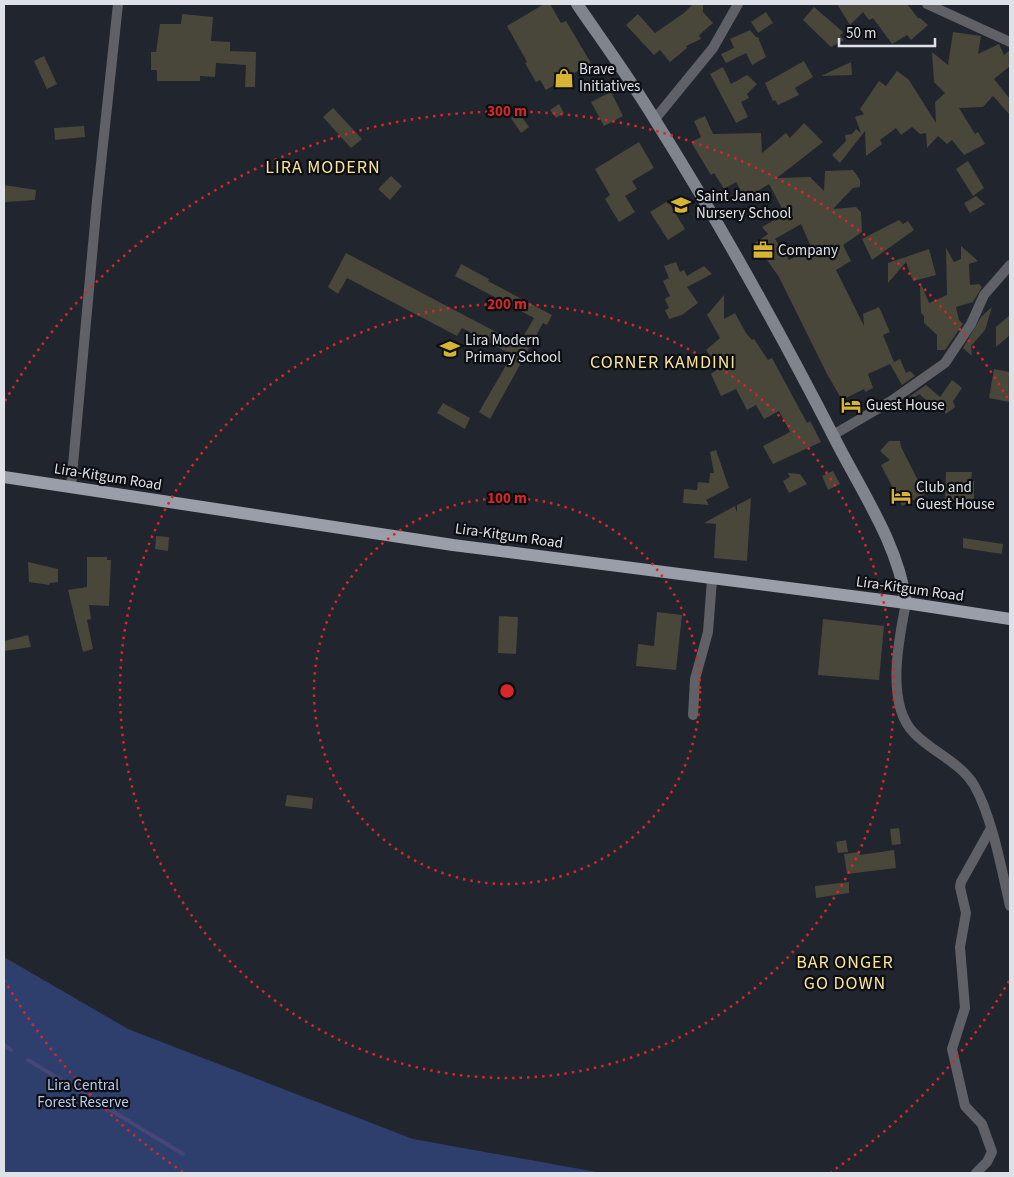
<svg xmlns="http://www.w3.org/2000/svg" width="1014" height="1177" viewBox="0 0 1014 1177" font-family="'Source Sans 3',sans-serif">
	<style>
		.green { fill: #2e3f6e }
		.lines { fill: none; stroke-linecap: round; stroke-linejoin: round }
		.stream { stroke: #464677; stroke-width: 4 }
		.building { fill: #49463a; fill-rule: evenodd }
		.street { stroke: #5f6167; stroke-width: 10 }
		.secondary { stroke: #80848c; stroke-width: 12 }
		.primary { stroke: #9a9ea9; stroke-width: 12 }
		.ring { fill: none; stroke: #d62828; stroke-width: 2.5; stroke-dasharray: 2.5 5 }
		.labels { text-anchor: middle; dominant-baseline: central; stroke-width: 4.5; stroke-linejoin: round; paint-order: stroke }
		.poi-label { font-size: 15px; fill: #dfe1e8; stroke: #0c0e12; text-anchor: start }
		.street-label { font-size: 15px; fill: #dfe1e8; stroke: #0c0e12 }
		.park-label { font-size: 15px; fill: #b8c8ef; stroke: #0c0e12 }
		.quarter-label { font-size: 18px; letter-spacing: 1px; fill: #fbe496; stroke: #0c0e12 }
		.centre { fill: #d62828; stroke: #0c0e12; stroke-width: 2.5 }
		.ring-label { font-size: 15px; text-anchor: middle; font-weight: bold; fill: #d62828; stroke: #0c0e12; stroke-width: 4.5; stroke-linejoin: round; paint-order: stroke }
	</style>
	<rect width="100%" height="100%" fill="#21252e"/>
	<!-- green -->
	<polygon class="green" points="4,957 128,1029 413,1139 602,1173 4,1173"/>
	<g class="lines">
		<!-- stream -->
		<g class="stream">
			<polyline points="4,1045 11,1050"/>
			<polyline points="28,1060 183,1154"/>
		</g>
	</g>
	<!-- building -->
	<g class="building">
		<polygon points="544,4 550,4 561,23 566,21 591,63 546,90 540,80 536,82 525,63 527,62 507,26"/>
		<polygon points="693,4 703,4 703,12 713,23 699,35 701,39 686,46 687,48 670,62 660,50 654,55 626,25 638,14 655,33 684,13"/>
		<polygon points="837,4 907,4 918,18 920,18 928,25 911,40 907,35 892,44 873,18 869,20 863,12 850,25"/>
		<polygon points="814,7 843,32 840,36 844,40 831,47 803,20"/>
		<polygon points="766,12 773,23 758,33 751,22"/>
		<polygon points="182,14 213,17 211,41 230,42 230,51 256,52 255,87 245,87 246,65 216,63 215,77 200,76 200,81 157,81 157,70 151,70 151,52 156,52 160,24 181,24"/>
		<polygon points="750,30 756,37 758,37 766,57 752,65 746,53 726,63 721,54 734,48 730,39"/>
		<polygon points="953,32 981,36 978,54 999,44 1004,55 1010,50 1010,66 994,79 1010,99 1010,115 993,96 983,107 959,108 975,134 978,132 985,144 964,155 952,140 947,144 938,136 927,148 926,133 920,134 912,127 901,135 896,128 880,140 882,144 866,156 865,131 840,163 832,155 846,141 845,135 852,134 856,129 861,133 855,117 864,114 860,109 879,81 886,86 897,71 909,80 936,123 935,102 945,93 934,82 932,52 948,65"/>
		<polygon points="44,56 57,84 47,89 34,61"/>
		<polygon points="804,61 813,77 795,88 799,95 778,105 775,100 773,101 765,83"/>
		<polygon points="851,62 852,75 821,76"/>
		<polygon points="723,67 731,84 747,75 757,84 747,94 749,98 741,102 748,117 736,123 710,74"/>
		<polygon points="611,92 623,116 604,126 591,102"/>
		<polygon points="559,104 564,113 556,118 550,110"/>
		<polygon points="333,108 362,139 351,148 323,117"/>
		<polygon points="519,113 529,127 521,133 511,118"/>
		<path d="M 705,116 L 713,134 L 761,133 L 762,153 L 786,133 L 790,138 L 804,123 L 823,142 L 777,178 L 810,177 L 824,191 L 825,171 L 853,170 L 860,180 L 860,187 L 853,188 L 833,209 L 856,207 L 861,212 L 862,232 L 843,245 L 851,261 L 836,270 L 864,326 L 863,314 L 879,307 L 890,332 L 883,335 L 894,362 L 900,359 L 906,373 L 910,371 L 915,376 L 902,385 L 890,364 L 868,374 L 873,388 L 865,392 L 864,389 L 842,400 L 827,374 L 779,277 L 755,243 L 768,234 L 762,227 L 785,214 L 769,184 L 745,199 L 736,182 L 724,189 L 714,173 L 711,175 L 691,142 L 701,137 L 694,121 ZM 801,224 L 812,249 L 789,260 L 775,239 Z"/>
		<polygon points="84,126 85,137 55,140 54,128"/>
		<polygon points="639,142 654,168 632,181 637,189 625,196 635,212 619,222 605,199 610,195 595,169"/>
		<polygon points="968,161 984,188 973,196 956,169"/>
		<polygon points="391,176 402,186 390,200 378,189"/>
		<polygon points="4,185 36,190 35,200 5,202"/>
		<polygon points="976,196 985,204 970,213 964,203"/>
		<polygon points="668,201 685,229 668,240 650,212"/>
		<polygon points="899,220 903,224 908,221 914,230 872,260 862,239"/>
		<polygon points="961,246 978,261 969,264 970,285 979,284 982,287 973,302 956,307 959,320 963,324 945,350 937,350 937,335 924,323 924,316 921,313 920,286 922,286 929,303 947,295 946,248 954,262 961,259"/>
		<polygon points="929,249 936,275 913,281 906,262 888,283 888,263"/>
		<polygon points="346,253 519,344 534,318 455,276 461,264 489,279 488,281 552,315 547,325 543,323 490,419 479,412 512,355 462,328 457,336 347,278 338,294 328,287"/>
		<polygon points="676,262 680,272 684,270 687,276 704,266 712,274 687,287 698,303 682,315 669,319 665,310 669,308 665,299 670,296 663,281 669,278 664,266"/>
		<polygon points="724,295 724,319 735,313 746,333 752,340 754,339 768,360 772,358 807,423 810,421 821,442 773,464 763,446 790,432 779,411 764,419 756,405 747,410 736,389 721,396 711,374 719,368 706,350 720,338 707,315"/>
		<polygon points="992,307 985,330 971,346 972,356 963,348 981,317"/>
		<polygon points="1010,315 1010,335 996,347 996,327"/>
		<polygon points="994,369 1010,372 1009,402 989,398"/>
		<polygon points="952,380 962,388 953,401 955,407 946,414 941,406 938,410 919,394 911,400 909,397 926,385 940,397"/>
		<polygon points="443,403 470,418 465,429 437,413"/>
		<polygon points="889,441 900,441 901,447 925,494 902,506 881,465 890,460 880,451"/>
		<polygon points="716,450 729,488 706,500 709,505 683,503 684,489 697,490 698,482 709,483 710,473 714,473 710,452"/>
		<polygon points="833,471 840,484 828,490 822,476"/>
		<polygon points="946,472 972,472 971,481 974,481 974,501 945,501"/>
		<polygon points="788,473 800,474 807,484 789,493 783,481 790,477"/>
		<polygon points="751,498 747,561 714,558 716,524 704,523 735,506 737,513 737,505"/>
		<polygon points="156,536 169,537 168,551 155,549"/>
		<polygon points="963,538 1003,544 1002,554 963,548"/>
		<polygon points="87,557 107,557 107,560 111,560 109,606 89,605 91,619 87,620 93,649 83,652 68,590 87,587"/>
		<polygon points="28,562 58,569 58,582 50,583 49,585 29,582"/>
		<polygon points="657,612 682,615 676,670 636,666 638,644 654,646"/>
		<polygon points="499,616 518,617 516,654 498,653"/>
		<polygon points="823,619 884,626 879,680 818,675"/>
		<polygon points="28,635 31,647 4,651 4,641"/>
		<polygon points="287,795 313,798 312,809 285,806"/>
		<polygon points="899,828 901,844 892,845 890,829"/>
		<polygon points="846,840 848,852 838,853 836,842"/>
		<polygon points="894,850 896,868 847,874 844,854 859,852 860,855"/>
		<polygon points="849,882 849,893 816,898 815,886"/>
	</g>
	<g class="lines">
		<!-- street -->
		<g class="street">
			<polyline points="927,4 1010,42"/>
			<polyline points="655,119 713,48 738,4"/>
			<polyline points="833,435 891,401 945,363 971,324 984,295 1010,265"/>
			<polyline points="71,487 97,201 118,4"/>
			<path d="M 906,603 C 899,638 885,704 914,733 C 932,752 960,762 974,785 C 992,816 1002,871 1010,906"/>
			<polyline points="693,715 695,679 708,632 712,580"/>
			<polyline points="976,1173 987,1162 992,1152 982,1124 965,1106 952,1049 965,1008 960,947 966,913 960,887 961,882 990,830"/>
		</g>
		<!-- secondary -->
		<path class="secondary" d="M 577,4 C 603,42 631,80 655,120 C 721,225 781,334 838,445 C 864,495 899,547 906,603"/>
		<!-- primary -->
		<polyline class="primary" points="4,477 453,545 906,603 1010,619"/>
	</g>
	<!-- distance rings -->
	<g class="ring">
		<circle cx="507" cy="691" r="193"/>
		<circle cx="507" cy="691" r="387"/>
		<path d="M1009 981A580 580 0 0 1 831 1172M183 1172A580 580 0 0 1 5 981M5 401A580 580 0 0 1 1009 401"/>
	</g>
	<!-- icons -->
	<defs>
		<symbol id="shop-bare" viewBox="-9 -9 18 18"><path d="M-5-2.5h2.3a2.7 3.5 0 0 1 5.4 0H5L5.5 6h-11ZM-1.5-2.5h3a1.5 2.3 0 0 0-3 0Z" fill="#d7b434" stroke="#0c0e12" stroke-width="2.5" paint-order="stroke"/></symbol>
		<symbol id="school-bare" viewBox="-9 -9 18 18"><path d="M0-5L7-2L0 1L-7-2ZM-4 1L0 2.5L4 1V4Q0 6-4 4Z" fill="#d7b434" stroke="#0c0e12" stroke-width="2.5" paint-order="stroke"/></symbol>
		<symbol id="office-bare" viewBox="-9 -9 18 18"><path d="M-6-3h4V-5.5h4V-3h4V5H-6ZM-1-4.5V-3h2v-1.5ZM-6 0V1H6V0Z" fill="#d7b434" stroke="#0c0e12" stroke-width="2.5" paint-order="stroke"/></symbol>
		<symbol id="hotel-bare" viewBox="-9 -9 18 18"><path d="M-6-4.5h1.5V1H6V5H4.5V3h-9V5H-6ZM-4 0a1.8 1.8 0 1 1 3.6 0ZM.5 0V-2.5h3Q6-2.5 6 0Z" fill="#d7b434" stroke="#0c0e12" stroke-width="2.5" paint-order="stroke"/></symbol>
	</defs>
	<g fill-rule="evenodd">
		<use href="#shop-bare" x="550" y="64" width="28" height="28"/>
		<use href="#school-bare" x="667" y="191" width="28" height="28"/>
		<use href="#office-bare" x="749" y="236" width="28" height="28"/>
		<use href="#school-bare" x="436" y="335" width="28" height="28"/>
		<use href="#hotel-bare" x="837" y="391" width="28" height="28"/>
		<use href="#hotel-bare" x="887" y="482" width="28" height="28"/>
	</g>
	<g class="labels">
		<!-- poi labels -->
		<g class="poi-label">
			<text x="579" y="69">Brave<tspan x="579" dy="17">Initiatives</tspan></text>
			<text x="696" y="196">Saint Janan<tspan x="696" dy="17">Nursery School</tspan></text>
			<text x="778" y="250">Company</text>
			<text x="465" y="340">Lira Modern<tspan x="465" dy="17">Primary School</tspan></text>
			<text x="866" y="405">Guest House</text>
			<text x="916" y="487">Club and<tspan x="916" dy="17">Guest House</tspan></text>
		</g>
		<!-- street labels -->
		<g class="street-label">
			<text transform="translate(108 477) rotate(9)">Lira-Kitgum Road</text>
			<text transform="translate(509 536) rotate(8)">Lira-Kitgum Road</text>
			<text transform="translate(910 589) rotate(8)">Lira-Kitgum Road</text>
		</g>
		<!-- park labels -->
		<g class="park-label">
			<text x="83" y="1085">Lira Central<tspan x="83" dy="17">Forest Reserve</tspan></text>
		</g>
		<!-- quarter labels -->
		<g class="quarter-label">
			<text x="323" y="167">LIRA MODERN</text>
			<text x="663" y="362">CORNER KAMDINI</text>
			<text x="845" y="962">BAR ONGER<tspan x="845" dy="21">GO DOWN</tspan></text>
		</g>
	</g>
	<circle cx="507" cy="691" r="8" class="centre"/>
	<g class="ring-label">
		<text x="507" y="116">300 m</text>
		<text x="507" y="309">200 m</text>
		<text x="507" y="503">100 m</text>
	</g>
	<!-- border -->
	<rect width="1014" height="1177" fill="none" stroke="#dfe1e8" stroke-width="10"/>
	<!-- scale -->
	<path d="M839 38v8h96v-8" fill="none" stroke="#dfe1e8" stroke-width="2.5"/>
	<text x="846" y="38" font-size="15" fill="#dfe1e8" stroke="#0c0e12" stroke-width="4" paint-order="stroke">50 m</text>
</svg>
